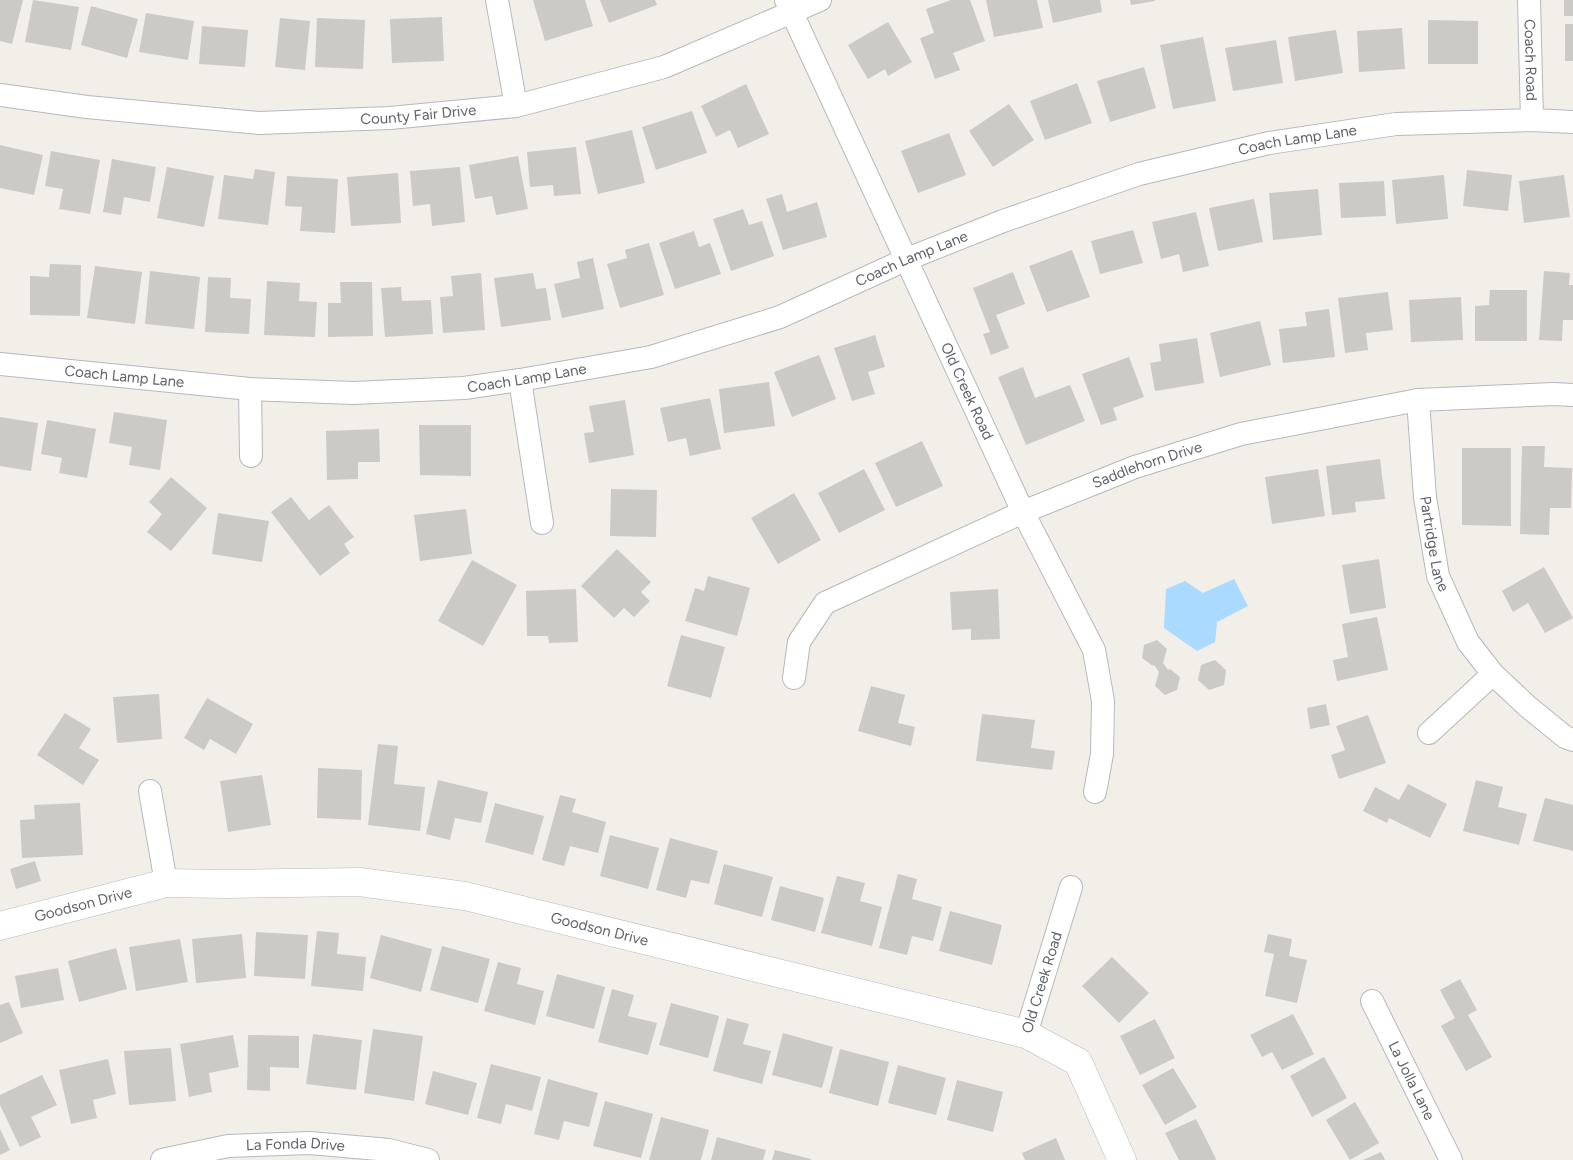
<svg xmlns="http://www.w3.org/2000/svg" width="1573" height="1160" viewBox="0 0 1573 1160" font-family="Figtree,sans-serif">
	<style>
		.water { fill: #aadaff }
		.building { fill: #cccac5 }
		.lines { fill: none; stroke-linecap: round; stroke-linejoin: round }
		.street-casing { stroke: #b5b8bc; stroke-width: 24 }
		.secondary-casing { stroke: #b6babf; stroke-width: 29 }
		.street { stroke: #fff; stroke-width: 22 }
		.secondary { stroke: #fff; stroke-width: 28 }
		.labels { text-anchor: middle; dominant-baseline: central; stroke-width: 5; stroke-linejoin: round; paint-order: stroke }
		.street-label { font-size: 15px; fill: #5f6368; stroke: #fff }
	</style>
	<rect width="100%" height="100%" fill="#f1efe8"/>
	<!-- water -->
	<polygon class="water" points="1234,579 1248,606 1217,622 1215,642 1197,651 1164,628 1166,589 1185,581 1203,593"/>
	<!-- building -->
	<g class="building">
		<polygon points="0,0 23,0 12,44 0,41"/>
		<polygon points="33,0 79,7 71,50 25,42"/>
		<polygon points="533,0 585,0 593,26 545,41"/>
		<polygon points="600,0 655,0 657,5 609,23"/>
		<polygon points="951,0 970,0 985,41 953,53 960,70 935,79 920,38 934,33 926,9"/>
		<polygon points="986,0 1037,0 1043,28 994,37"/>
		<polygon points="1048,0 1100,0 1102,12 1053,23"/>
		<polygon points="1130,0 1155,0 1155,1 1131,5"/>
		<rect x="1564" y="0" width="9" height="16"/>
		<polygon points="91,6 138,19 127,58 81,45"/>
		<polygon points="146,13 194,21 188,60 139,52"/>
		<polygon points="442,17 444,61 392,63 390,19"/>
		<polygon points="280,18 310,21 305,70 275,67"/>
		<polygon points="317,18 365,20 363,69 315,67"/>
		<polygon points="1428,20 1478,21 1478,64 1428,64"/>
		<polygon points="888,22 912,62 888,76 885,69 868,79 848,45"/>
		<rect x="1565" y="24" width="8" height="37"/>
		<polygon points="202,26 248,30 245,67 199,64"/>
		<polygon points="1402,28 1405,69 1359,72 1357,31"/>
		<polygon points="1336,30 1343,73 1295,81 1288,37"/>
		<polygon points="1203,37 1216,101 1173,109 1160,45"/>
		<polygon points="1276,40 1283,83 1233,91 1225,48"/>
		<polygon points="1144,67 1156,108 1110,122 1097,81"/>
		<polygon points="1077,83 1092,123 1045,140 1030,101"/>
		<polygon points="746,84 769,134 738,148 730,130 716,137 701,106"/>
		<polygon points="1009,104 1034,140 993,167 969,131"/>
		<polygon points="692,111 707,153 656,170 642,127"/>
		<polygon points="632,130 645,183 598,194 585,141"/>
		<polygon points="949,133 966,175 918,193 901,151"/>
		<polygon points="0,145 43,155 34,195 0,188"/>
		<polygon points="576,147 581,194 554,196 553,185 530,187 527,152"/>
		<polygon points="51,151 100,160 90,214 59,209 63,189 45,186"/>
		<polygon points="518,156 528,209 496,215 492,196 475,199 469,165"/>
		<polygon points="112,159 156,167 150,202 124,197 121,215 103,212"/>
		<polygon points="167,167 214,176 204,227 157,218"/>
		<polygon points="460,167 465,222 432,226 430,204 413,206 410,171"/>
		<polygon points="255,169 275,172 268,225 218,219 224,175 253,179"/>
		<polygon points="1467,170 1512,175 1508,211 1463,206"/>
		<polygon points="398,173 401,223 351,226 347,177"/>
		<polygon points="1444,175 1448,219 1396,224 1392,180"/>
		<polygon points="1564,175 1570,217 1524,223 1519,181"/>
		<polygon points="287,176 338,179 335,233 300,231 302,207 285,206"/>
		<polygon points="1384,181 1386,216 1341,218 1339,183"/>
		<polygon points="1318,189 1322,235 1273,240 1269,193"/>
		<polygon points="782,194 787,212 817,202 827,237 783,250 766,199"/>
		<polygon points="1254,199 1263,242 1218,251 1209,208"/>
		<polygon points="743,209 749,225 762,221 774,256 731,271 713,219"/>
		<polygon points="1196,212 1209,266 1183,272 1179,254 1161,259 1152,222"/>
		<polygon points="1133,230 1143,263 1100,274 1091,241"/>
		<polygon points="694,231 699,247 710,243 721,274 675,289 659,243"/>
		<polygon points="649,243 664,295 620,308 607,264 627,258 625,250"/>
		<polygon points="1072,250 1090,297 1047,312 1029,266"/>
		<polygon points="593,258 604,309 562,318 554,284 580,278 577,262"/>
		<polygon points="50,264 81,265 80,316 30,315 30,276 49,277"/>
		<polygon points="95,266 142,272 135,324 87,318"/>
		<polygon points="150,271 200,277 194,329 145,324"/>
		<polygon points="1544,271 1570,273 1569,285 1573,285 1573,320 1563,320 1562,341 1539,340"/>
		<polygon points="1013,272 1025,304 996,315 1009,348 991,355 983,334 990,332 973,288"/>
		<polygon points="481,273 485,330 443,333 440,297 453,296 451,276"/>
		<polygon points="533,273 536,289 546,288 551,320 501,327 494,278"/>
		<polygon points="208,277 231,278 230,298 251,299 249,334 205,332"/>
		<polygon points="267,281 300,283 299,301 317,302 315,337 264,335"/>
		<polygon points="340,282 372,282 373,336 328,337 328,303 341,303"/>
		<polygon points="401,287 402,301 431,300 433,334 385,337 381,288"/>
		<polygon points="1490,290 1527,290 1527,341 1475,341 1475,306 1489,305"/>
		<polygon points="1388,292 1393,330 1366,333 1368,350 1345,353 1338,298"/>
		<polygon points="1461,297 1463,340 1411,342 1409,300"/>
		<polygon points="1329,309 1335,357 1283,363 1279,329 1307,326 1305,312"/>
		<polygon points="1260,321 1271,365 1220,377 1210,333"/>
		<polygon points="875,335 885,367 868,372 875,394 852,401 834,348"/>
		<polygon points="1197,338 1204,383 1155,391 1150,363 1161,361 1159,344"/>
		<polygon points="819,355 836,399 792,417 774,372"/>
		<polygon points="1129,357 1144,397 1113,408 1117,420 1101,425 1082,374"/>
		<polygon points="1023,367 1035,398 1070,385 1085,421 1026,445 998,377"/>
		<polygon points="769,382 775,426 724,433 719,389"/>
		<polygon points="710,398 721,449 690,456 686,438 668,442 660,408"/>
		<polygon points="625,400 634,455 589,463 584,433 594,432 589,406"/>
		<polygon points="114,412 167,420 160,470 129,465 132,447 109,443"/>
		<polygon points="0,417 38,423 31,471 0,466"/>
		<polygon points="47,420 96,429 87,478 59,473 62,458 41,454"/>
		<polygon points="419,425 471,425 471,476 420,475"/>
		<polygon points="379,429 380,462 358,462 358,479 327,480 326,431"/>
		<polygon points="922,441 943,486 896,507 875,463"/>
		<polygon points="1522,446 1545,446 1544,467 1572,468 1571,508 1550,508 1549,535 1520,534"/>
		<polygon points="1462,448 1511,448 1511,526 1462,525"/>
		<polygon points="1380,459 1385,499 1355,502 1356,512 1332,515 1326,466"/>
		<polygon points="864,469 885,510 839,533 818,493"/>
		<polygon points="1318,469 1325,516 1272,524 1265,477"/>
		<polygon points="171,477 207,508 171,551 147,532 162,514 149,502"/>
		<polygon points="611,489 657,490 656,537 610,536"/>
		<polygon points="794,493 821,540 778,564 751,518"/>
		<polygon points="291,497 309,520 329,505 354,537 344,544 350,553 320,576 271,512"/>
		<polygon points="466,509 472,554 420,561 414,515"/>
		<polygon points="218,513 269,521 262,562 212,554"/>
		<polygon points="617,549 651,582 641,592 650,601 634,617 624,608 614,618 581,586"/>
		<polygon points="1379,559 1386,608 1350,614 1342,565"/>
		<polygon points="472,560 517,585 483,646 438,621"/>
		<polygon points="1544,567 1573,618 1545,633 1528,603 1513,612 1502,591"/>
		<polygon points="708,576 750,588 737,636 685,621 695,588 704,591"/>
		<polygon points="576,589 578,642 549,643 548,636 527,636 526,591"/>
		<polygon points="998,589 1000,639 971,640 971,629 952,630 950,592"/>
		<polygon points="1377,617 1388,670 1337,681 1333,660 1348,657 1342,624"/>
		<polygon points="681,635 725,647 711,698 667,686"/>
		<polygon points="1157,640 1167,649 1163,663 1168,670 1170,669 1180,677 1177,690 1165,695 1155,686 1159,672 1154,665 1153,666 1142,658 1144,645"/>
		<polygon points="1215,660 1226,670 1224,685 1209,690 1198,680 1201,665"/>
		<polygon points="871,686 905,695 898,723 915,727 911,746 858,731"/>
		<polygon points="159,694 162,739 117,743 113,697"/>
		<polygon points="207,698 253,724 236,754 210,739 204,750 184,738"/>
		<polygon points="1326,704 1330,725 1310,729 1307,708"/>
		<polygon points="65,713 91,729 79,748 99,760 83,785 37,755"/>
		<polygon points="982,714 1035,720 1031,748 1055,751 1052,770 976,761"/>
		<polygon points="1368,715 1386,763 1339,779 1331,755 1345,750 1336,726"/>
		<polygon points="378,744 398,746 394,784 425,787 420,831 368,825"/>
		<polygon points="318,768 362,770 361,820 317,818"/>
		<polygon points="262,775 271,825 228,832 220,781"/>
		<polygon points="438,780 488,792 481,823 455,818 450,840 426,834"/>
		<polygon points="1476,780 1503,787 1498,807 1527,814 1519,845 1463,831"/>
		<polygon points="1408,784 1447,804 1430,838 1389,818 1387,823 1363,811 1375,787 1399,800"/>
		<polygon points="560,795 576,799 572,812 606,822 598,853 570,846 564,866 542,860"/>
		<polygon points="1545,798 1573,805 1573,851 1533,841"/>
		<polygon points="80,803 83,855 22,858 20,820 35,819 34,805"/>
		<polygon points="495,803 544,816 533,855 485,842"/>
		<polygon points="610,835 659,848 648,889 600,876"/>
		<polygon points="670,838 718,851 709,884 691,880 686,898 656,890"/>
		<polygon points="35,861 41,881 16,889 10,869"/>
		<polygon points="724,864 773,877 762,917 714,904"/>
		<polygon points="898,874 917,879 912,899 942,907 933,941 912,936 907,955 879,948"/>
		<polygon points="837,876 865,883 860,901 882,907 872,946 821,933"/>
		<polygon points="780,886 824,898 815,932 771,920"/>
		<polygon points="950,911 1002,925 992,965 939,951"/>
		<polygon points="317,931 339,933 337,954 366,957 363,991 311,986"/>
		<polygon points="256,932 308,935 305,979 254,976"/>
		<polygon points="242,934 246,978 196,983 192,939"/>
		<polygon points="1268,934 1292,939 1289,956 1307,960 1297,1003 1265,996 1274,954 1264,952"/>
		<polygon points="381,935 432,949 421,992 370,978"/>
		<polygon points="180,939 188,982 136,991 129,947"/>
		<polygon points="442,946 490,959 478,1003 430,990"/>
		<polygon points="116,948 127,989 79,1002 68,961"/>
		<polygon points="1112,957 1149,993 1119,1023 1082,986"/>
		<polygon points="498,962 521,968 517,984 544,991 535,1025 484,1011"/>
		<polygon points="58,968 64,1000 21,1008 15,976"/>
		<polygon points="557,974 605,987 594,1029 546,1016"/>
		<polygon points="1460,979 1477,1010 1468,1015 1492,1057 1466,1071 1441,1026 1455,1018 1440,990"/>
		<polygon points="612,989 634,995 628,1016 657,1023 648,1055 598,1042"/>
		<polygon points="9,1002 23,1033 0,1043 0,1005"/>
		<polygon points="671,1003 719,1016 708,1058 659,1045"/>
		<polygon points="1293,1014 1314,1054 1282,1070 1272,1052 1262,1057 1250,1035"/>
		<polygon points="727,1018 749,1024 743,1044 771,1051 762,1084 713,1071"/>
		<polygon points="1155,1019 1175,1058 1140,1075 1120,1036"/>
		<polygon points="373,1029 423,1036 414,1101 364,1093"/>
		<polygon points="783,1033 833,1047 822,1088 772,1075"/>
		<polygon points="313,1034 362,1040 356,1090 306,1084"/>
		<polygon points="233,1035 239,1067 209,1073 212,1092 189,1097 180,1044"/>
		<polygon points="248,1035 299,1036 299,1068 270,1067 270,1091 247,1090"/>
		<polygon points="171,1048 176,1101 129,1105 124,1051"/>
		<polygon points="840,1049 889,1062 878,1106 829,1093"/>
		<polygon points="1324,1057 1347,1098 1312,1117 1290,1076"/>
		<polygon points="108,1059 116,1094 93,1100 97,1118 71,1124 59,1070"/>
		<polygon points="491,1064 541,1077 532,1111 506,1104 501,1124 477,1118"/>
		<polygon points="898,1065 946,1078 936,1115 888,1103"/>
		<polygon points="1173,1068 1197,1107 1165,1125 1142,1085"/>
		<polygon points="433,1071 477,1083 468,1115 425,1104"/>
		<polygon points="42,1075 57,1105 31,1117 41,1137 20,1147 0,1105 0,1095"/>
		<polygon points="548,1079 598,1093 589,1127 564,1121 559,1140 534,1134"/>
		<polygon points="957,1080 1003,1092 993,1132 947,1120"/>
		<polygon points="605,1101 653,1114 641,1158 593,1146"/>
		<polygon points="1355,1102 1379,1143 1350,1160 1326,1120"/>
		<polygon points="661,1117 709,1130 701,1160 649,1160"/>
		<polygon points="1196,1119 1216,1159 1215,1160 1179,1160 1165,1133"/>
		<polygon points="0,1129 10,1150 0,1155"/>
		<polygon points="717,1137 766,1150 763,1160 711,1160"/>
		<polygon points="1056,1138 1065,1160 1025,1160 1022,1153"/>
		<polygon points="775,1150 811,1159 811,1160 772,1160"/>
		<polygon points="1381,1152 1385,1160 1363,1160"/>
	</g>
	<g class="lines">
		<defs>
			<g id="street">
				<polyline points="497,0 516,106"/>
				<path id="s1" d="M 786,0 L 1023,512 L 1094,650 L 1103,701 L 1102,754 L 1095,792"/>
				<path id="s2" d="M 1529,0 L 1532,120"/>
				<path id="s3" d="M 0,95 L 87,107 L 259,123 L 390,118 L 516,106 L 664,67 L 820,0"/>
				<path id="s4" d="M 0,364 L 250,389 L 353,393 L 464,388 L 520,380 L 651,357 L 780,317 L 905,260 L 1003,221 L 1139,174 L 1269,143 L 1396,124 L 1532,120 L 1573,122"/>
				<polyline points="520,380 542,523"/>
				<polyline points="250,389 251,456"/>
				<path id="s5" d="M 1418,400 L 1425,497 L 1438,576 L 1468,642 L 1493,674 L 1527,706 L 1565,737 L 1573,740"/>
				<path id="s6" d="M 794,678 L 799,642 L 825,603 L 1023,512 L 1135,467 L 1241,434 L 1418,400 L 1554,394 L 1573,395"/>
				<polyline points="1429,733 1493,674"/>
				<polyline points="150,791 166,883"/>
				<path id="s7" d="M 1372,1001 L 1451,1160"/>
				<path id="s8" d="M 1026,1034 L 1071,887"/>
				<path id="s9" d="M 162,1160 L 228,1146 L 310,1143 L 389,1150 L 428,1160"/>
			</g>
			<g id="secondary">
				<path id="s10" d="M 0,926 L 166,883 L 226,884 L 359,882 L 465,896 L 1026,1034 L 1078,1062 L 1122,1160"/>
			</g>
		</defs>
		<!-- street casing -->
		<use href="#street" class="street-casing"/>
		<!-- secondary casing -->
		<use href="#secondary" class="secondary-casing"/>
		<!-- street -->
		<use href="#street" class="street"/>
		<!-- secondary -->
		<use href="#secondary" class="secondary"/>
	</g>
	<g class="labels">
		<!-- street labels -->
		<g class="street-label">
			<text stroke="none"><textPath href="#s2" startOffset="60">Coach Road</textPath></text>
			<text stroke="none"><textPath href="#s3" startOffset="420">County Fair Drive</textPath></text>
			<text stroke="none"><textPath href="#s4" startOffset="1339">Coach Lamp Lane</textPath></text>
			<text stroke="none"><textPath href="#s4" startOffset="934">Coach Lamp Lane</textPath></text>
			<text stroke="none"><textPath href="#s4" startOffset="125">Coach Lamp Lane</textPath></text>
			<text stroke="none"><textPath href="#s4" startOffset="529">Coach Lamp Lane</textPath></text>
			<text stroke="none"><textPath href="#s1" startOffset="431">Old Creek Road</textPath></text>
			<text stroke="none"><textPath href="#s6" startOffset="434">Saddlehorn Drive</textPath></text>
			<text stroke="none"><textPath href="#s5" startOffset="145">Partridge Lane</textPath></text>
			<text stroke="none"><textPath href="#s10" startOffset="86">Goodson Drive</textPath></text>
			<text stroke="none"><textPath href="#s10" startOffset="610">Goodson Drive</textPath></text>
			<text stroke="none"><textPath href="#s8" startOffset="54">Old Creek Road</textPath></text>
			<text stroke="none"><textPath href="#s7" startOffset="89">La Jolla Lane</textPath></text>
			<text stroke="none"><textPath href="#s9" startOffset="135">La Fonda Drive</textPath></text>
		</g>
	</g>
</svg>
